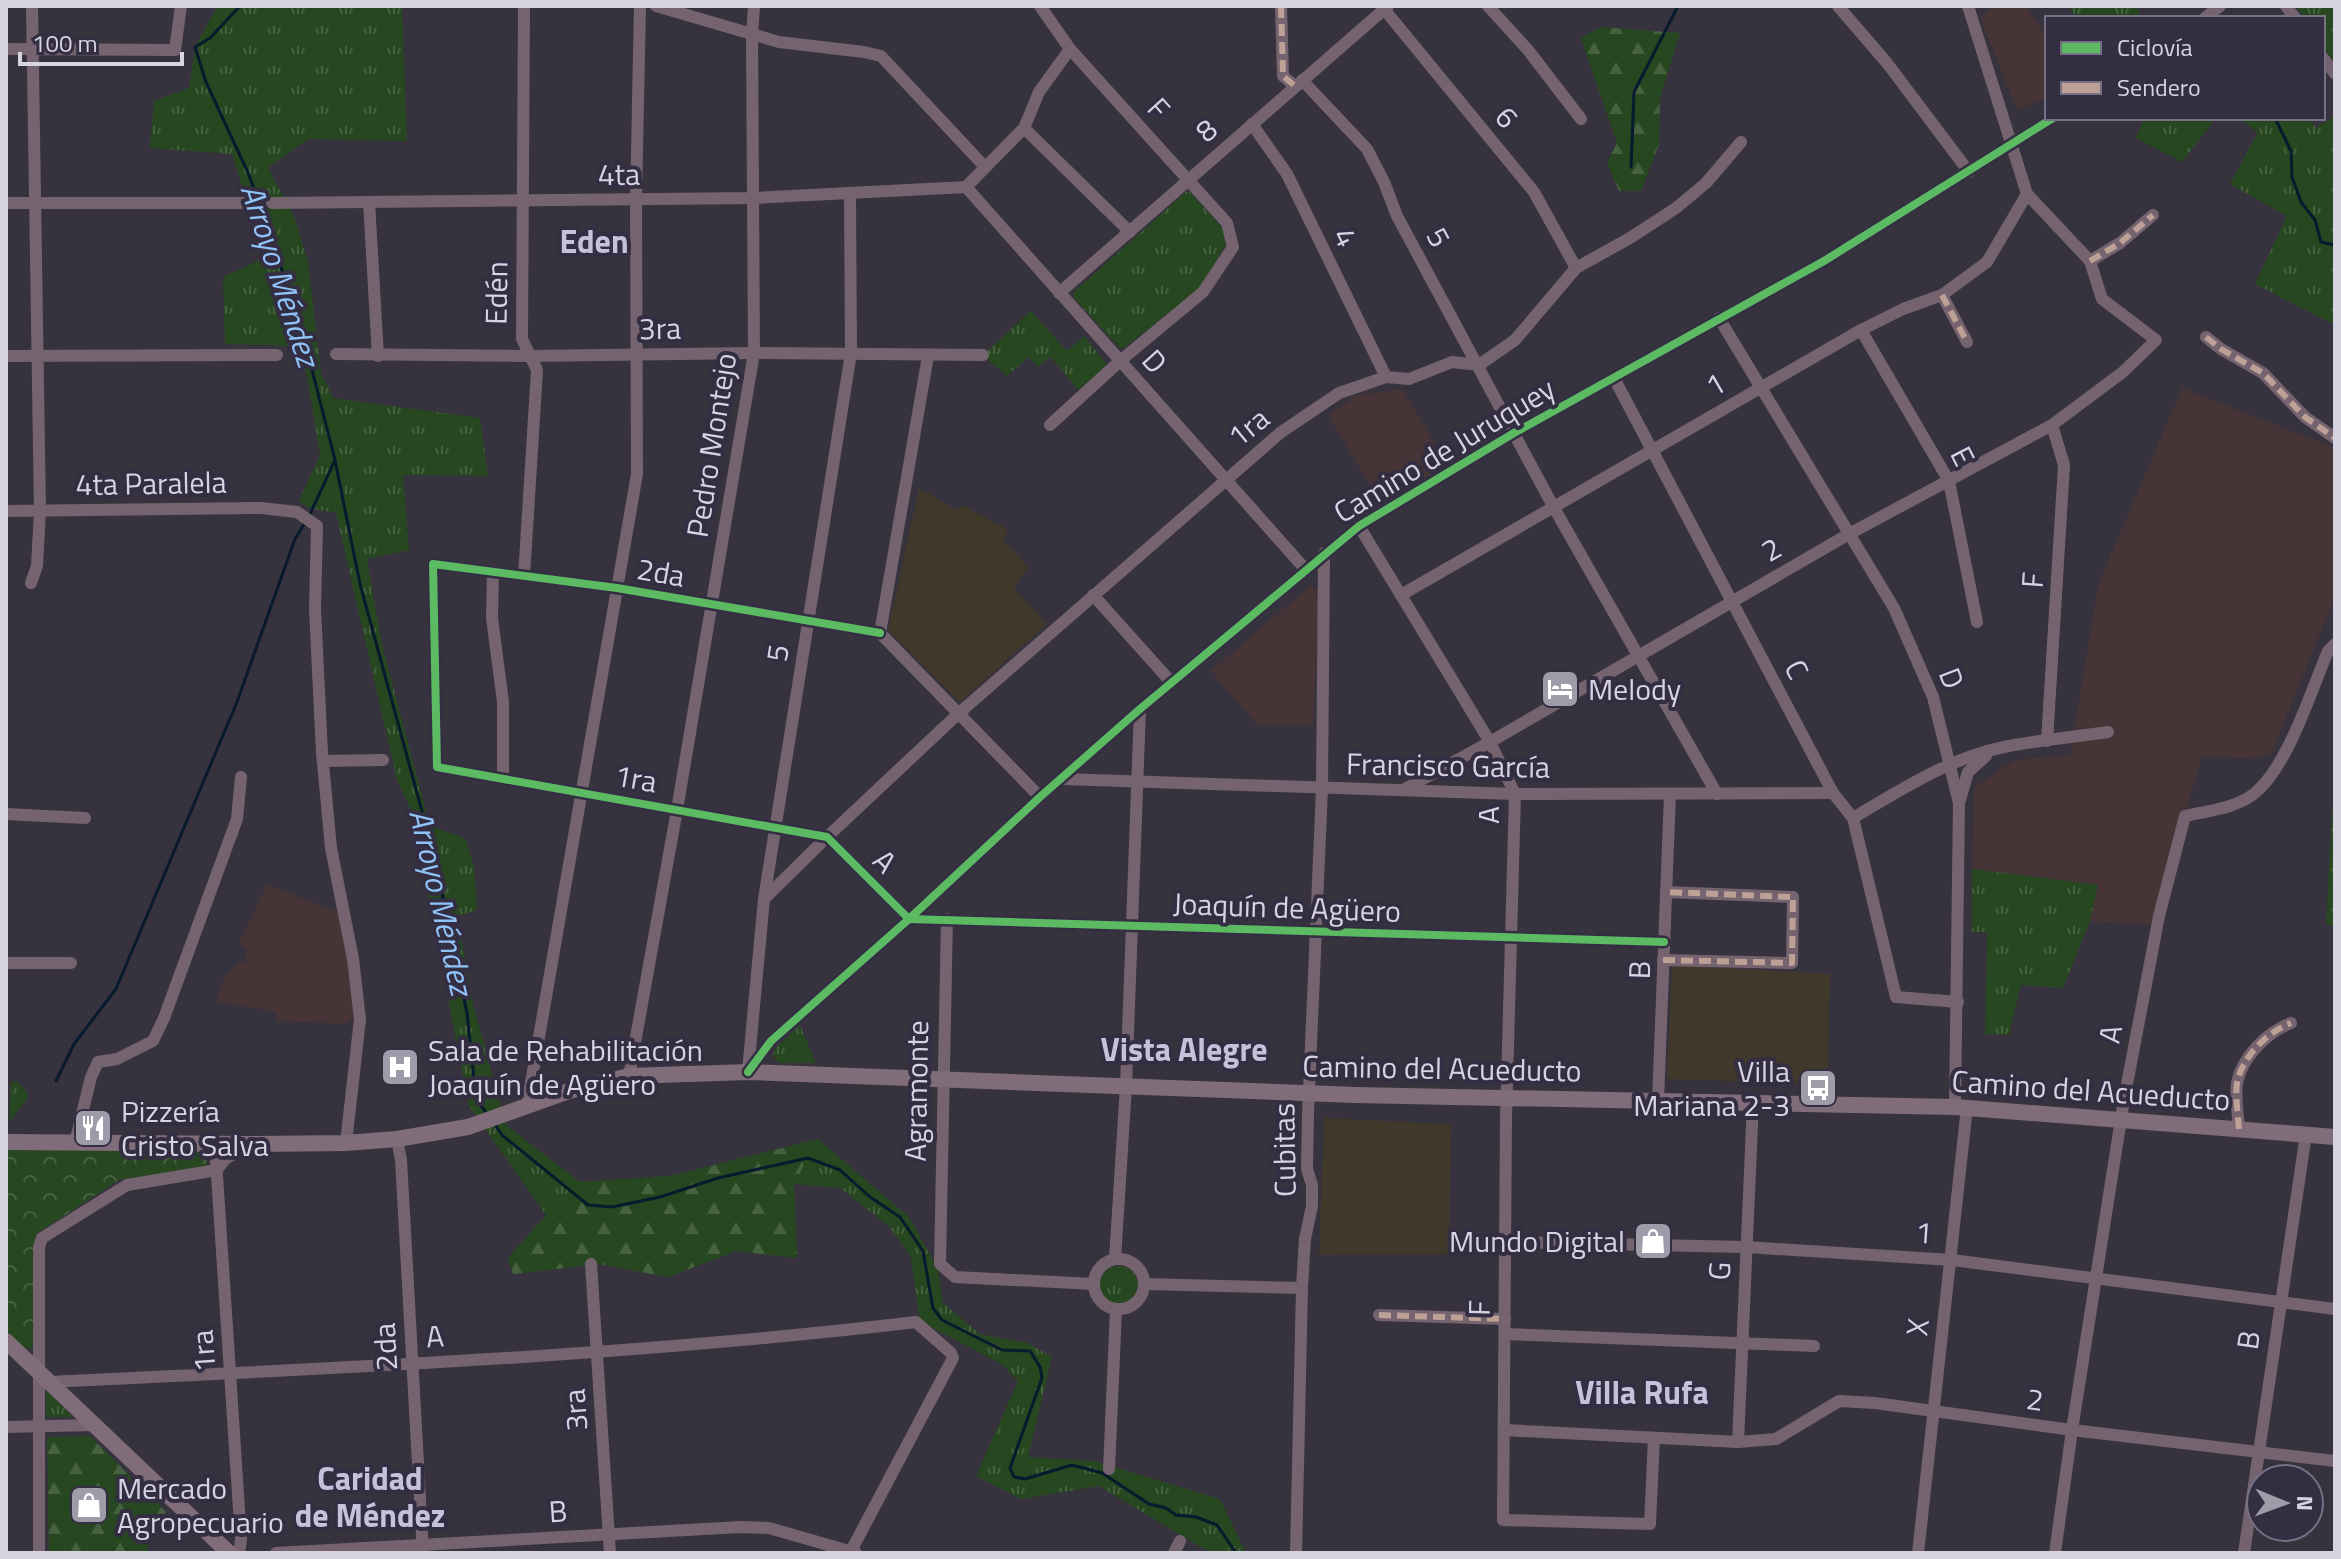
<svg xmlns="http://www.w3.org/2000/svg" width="2341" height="1559" viewBox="0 0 2341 1559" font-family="'Titillium Web',sans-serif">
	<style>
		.industrial { fill: #463437 }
		.education { fill: #40382b }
		.grass { fill: url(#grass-tufts) }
		.forest { fill: url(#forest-firs) }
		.park { fill: url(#park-crowns) }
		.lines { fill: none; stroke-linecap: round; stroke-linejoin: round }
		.stream { stroke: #081a2d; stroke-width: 3 }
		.minor { stroke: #75646f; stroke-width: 12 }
		.major { stroke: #816d7a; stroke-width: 16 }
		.quiet { stroke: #bda197; stroke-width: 6; stroke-dasharray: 12 6; stroke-linecap: butt }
		.cycleway-casing { stroke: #342e43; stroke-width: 13 }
		.cycleway { stroke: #5cba63; stroke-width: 8 }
		.labels { text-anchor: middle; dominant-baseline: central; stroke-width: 8; stroke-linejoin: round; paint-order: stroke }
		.street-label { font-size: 30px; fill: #d7d4e2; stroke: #342e43 }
		.poi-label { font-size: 30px; fill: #d7d4e2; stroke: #342e43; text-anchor: start }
		.neighbourhood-label { font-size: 32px; font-weight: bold; fill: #c8c1dc; stroke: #342e43 }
		.water-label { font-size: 32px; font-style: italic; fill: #90c3f8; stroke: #342e43 }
	</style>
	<defs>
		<pattern id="grass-tufts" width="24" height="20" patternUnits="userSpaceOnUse" patternTransform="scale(2)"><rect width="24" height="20" fill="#26471f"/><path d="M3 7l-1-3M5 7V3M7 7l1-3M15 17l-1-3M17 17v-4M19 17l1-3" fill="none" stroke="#45613f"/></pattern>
		<pattern id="forest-firs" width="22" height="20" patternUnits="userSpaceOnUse" patternTransform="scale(2)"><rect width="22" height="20" fill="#26471f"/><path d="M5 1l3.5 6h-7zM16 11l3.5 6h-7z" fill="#45613f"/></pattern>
		<pattern id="park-crowns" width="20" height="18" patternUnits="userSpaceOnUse" patternTransform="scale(2)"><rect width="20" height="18" fill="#26471f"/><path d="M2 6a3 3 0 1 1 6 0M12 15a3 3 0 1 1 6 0" fill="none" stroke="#45613f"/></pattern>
	</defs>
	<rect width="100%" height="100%" fill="#36333e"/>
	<!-- industrial -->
	<g class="industrial">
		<polygon points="1997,6 2026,6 2047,38 2047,97 2017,110 1981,19 1987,11"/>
		<polygon points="2182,388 2335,448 2335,597 2272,752 2254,759 2202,756 2154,925 2090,921 2097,885 1972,869 1974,787 2014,760 2070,755 2098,585"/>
		<polygon points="1402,389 1447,464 1381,503 1328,415 1357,395"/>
		<polygon points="1311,585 1319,593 1313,725 1257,725 1211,671"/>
		<polygon points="267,884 340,913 356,1015 347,1024 277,1021 276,1012 216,1001 224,977 239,963 245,962 247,949 239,943"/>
	</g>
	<!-- education -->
	<g class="education">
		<polygon points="919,488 957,510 962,505 1008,529 1004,540 1028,567 1014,588 1047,624 960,702 888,630"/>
		<polygon points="1672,965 1830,974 1828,1084 1667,1079"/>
		<polygon points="1324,1118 1451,1124 1449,1254 1319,1255"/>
	</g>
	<!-- grass -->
	<g class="grass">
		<polygon points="218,6 402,6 407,141 308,139 268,168 294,216 308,262 321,373 333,398 480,418 488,476 403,475 409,550 367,559 382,645 430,826 465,838 474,866 477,910 457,916 474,1008 506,1125 580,1182 671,1176 818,1139 909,1217 938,1269 943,1303 980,1334 1028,1343 1052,1357 1028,1457 1094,1461 1220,1499 1246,1553 1211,1553 1099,1486 1021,1499 976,1476 1018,1381 1003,1365 920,1321 911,1257 889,1226 840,1188 794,1184 797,1258 736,1251 668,1277 599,1264 513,1274 508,1258 546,1215 469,1106 411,810 397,780 336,513 309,508 299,501 320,455 307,376 297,346 225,344 223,277 264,258 232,154 150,148 154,101 189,88 195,46"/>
		<polygon points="2068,6 2139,6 2137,9 2143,18 2077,18"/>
		<polygon points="2296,6 2335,6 2335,63 2323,47 2323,18 2304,18"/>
		<polygon points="2335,116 2335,325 2255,284 2287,216 2230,184 2258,132 2238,118 2308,118 2316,128"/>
		<polygon points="2144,118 2216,118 2182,162 2136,138"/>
		<polygon points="1186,192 1190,192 1225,231 1227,242 1199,289 1124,348 1120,348 1074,298 1074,292"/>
		<polygon points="1031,311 1067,351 1084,336 1107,365 1078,390 1051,357 1038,367 1029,357 1007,376 983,355"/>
		<polygon points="2332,811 2335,811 2335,926 2326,925"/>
		<polygon points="1972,869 2098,885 2090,921 2063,988 2021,985 2009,1035 1985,1034 1987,932 1972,932"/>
		<polygon points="800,1025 816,1063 780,1063 773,1056 774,1049"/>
		<polygon points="17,1081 27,1092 28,1098 9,1122 11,1082"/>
		<circle cx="1119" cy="1285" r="19"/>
		<polygon points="46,1389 73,1417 46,1417"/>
	</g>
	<!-- forest -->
	<g class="forest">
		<polygon points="1601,27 1680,33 1660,98 1659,144 1641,191 1619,191 1607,162 1617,143 1581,38"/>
		<polygon points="818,1139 794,1184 797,1258 736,1251 668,1277 599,1264 513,1274 508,1258 579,1182 671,1176"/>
		<polygon points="90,1436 166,1512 148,1536 147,1553 49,1553 47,1437"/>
	</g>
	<!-- park -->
	<polygon class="park" points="6,1148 206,1150 207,1166 119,1180 36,1234 36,1340 33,1348 20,1349 6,1336"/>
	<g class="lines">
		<!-- stream -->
		<g class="stream">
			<polyline points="240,6 210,38 195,47 206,82 249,175 299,319 335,460 360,584 434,855 467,1013 476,1098 487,1114"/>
			<polyline points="2275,118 2291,151 2292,177 2301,202 2315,220 2321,242 2335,245"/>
			<polyline points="1631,167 1634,92 1678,6"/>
			<polyline points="310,514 335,460"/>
			<polyline points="56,1081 74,1044 116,989 237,702 295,539 306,521"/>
			<polyline points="494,1123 502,1135 588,1205 612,1207 660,1197 718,1178 808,1158 840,1170 870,1197 900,1217 923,1251 933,1308 942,1320 1002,1350 1030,1351 1040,1367 1042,1378 1010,1468 1014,1477 1025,1479 1072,1465 1102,1473 1149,1504 1166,1508 1176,1515 1196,1517 1217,1525 1236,1553"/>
		</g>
		<!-- minor -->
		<g class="minor">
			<polyline points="656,6 779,42 864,52 881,56 985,167"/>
			<polyline points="1040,6 1070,49 1227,223 1233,247 1203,292 1120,361 1050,425"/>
			<polyline points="1281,6 1283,76 1295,86"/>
			<polyline points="1488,6 1528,50 1581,119"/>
			<polyline points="1838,6 1887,63 1969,172"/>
			<polyline points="2286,6 2295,18"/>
			<polyline points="1384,9 1534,192 1576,268"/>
			<polyline points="2205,18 2220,6"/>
			<polyline points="6,49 175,50 181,6"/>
			<polyline points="2323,58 2335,74"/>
			<polyline points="1302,80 1367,149 1384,182 1397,216 1553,506 1717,794"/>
			<polyline points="1252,124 1287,174 1386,377"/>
			<polyline points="1024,128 1130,232"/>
			<polyline points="966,187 1306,570"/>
			<polyline points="966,187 1024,128 1039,92 1070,49"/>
			<polyline points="369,202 378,356"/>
			<polyline points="6,203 247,203"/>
			<polyline points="272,203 753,198 966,187"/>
			<polyline points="2090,261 2120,243 2153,215"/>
			<polyline points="1059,293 1388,6"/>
			<polyline points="1942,295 1967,342"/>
			<polyline points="1719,318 1894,608 1933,697 1959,803 1955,1107"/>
			<polyline points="1861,330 1949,481 1977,622"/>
			<polyline points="2206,337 2221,349 2263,373 2305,417 2335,438"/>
			<polyline points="336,354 528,356 754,353 983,355"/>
			<polyline points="6,356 277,355"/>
			<polyline points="1614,378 1833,793 1853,818 1896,997 1958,1002"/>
			<polyline points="6,511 261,508 297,512 317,526 315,609 322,753 331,848 353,959 360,1019 346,1143"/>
			<polyline points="1359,526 1490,742 1515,794 1506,1119 1503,1520 1650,1524 1654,1438"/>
			<polyline points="493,572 492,618 503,702 503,779"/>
			<polyline points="524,576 537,370 522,339 524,6"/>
			<polyline points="31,583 37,566 40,511 32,6"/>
			<polyline points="1093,595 1172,683"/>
			<polyline points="1401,595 1861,330 1903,309 1942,295 1987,262 2027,194"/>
			<polyline points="880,633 617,588 433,564 437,767 827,837 909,919 1664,942"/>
			<polyline points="880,633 928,356"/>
			<polyline points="880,633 1040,797"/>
			<polyline points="2047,741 2064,465 2052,425"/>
			<polyline points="323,761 383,760"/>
			<polyline points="1063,779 1515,794 1833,793"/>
			<polyline points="1403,790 1490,742 1849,534 2052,425 2123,372 2156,340 2102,299 2090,261 2027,194 1968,6"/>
			<polyline points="1960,800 1968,772 1986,756"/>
			<polyline points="6,814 85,818"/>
			<path d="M 1853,818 C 1900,790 1950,758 2004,747 C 2038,740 2074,737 2108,732"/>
			<polyline points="764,899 827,837 958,714 1280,433 1339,393 1386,377 1409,379 1452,362 1479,365 1515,340 1576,268 1630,238 1676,208 1706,183 1741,142"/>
			<polyline points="947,919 940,1264 955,1277 1094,1284"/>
			<polyline points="1663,960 1792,963 1793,897 1666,892"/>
			<polyline points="6,963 71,963"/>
			<polyline points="748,1071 764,899 851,353 850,194"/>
			<polyline points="748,1072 771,1041 909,919 1040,797 1140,709 1359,526 1514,433 1824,261 2053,118"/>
			<polyline points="629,1076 677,810 754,353 752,35 754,6"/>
			<polyline points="1658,1100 1670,794"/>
			<polyline points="527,1106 637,474 636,200 640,6"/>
			<path d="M 2239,1129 C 2238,1114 2235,1097 2237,1083 C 2242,1057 2267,1032 2291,1023"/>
			<polyline points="397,1139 401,1160 423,1553"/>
			<polyline points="75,1143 91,1077 98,1062 117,1059 153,1041 164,1018 237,819 241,777"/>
			<polyline points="215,1145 241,1540 239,1553"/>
			<polyline points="1506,1242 1746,1247 1952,1260 2335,1309"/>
			<polyline points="1115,1259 1126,1086 1140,709"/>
			<circle cx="1119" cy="1284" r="25"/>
			<polyline points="591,1264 610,1553"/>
			<polyline points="1144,1284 1302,1288"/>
			<polyline points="1379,1315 1505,1319"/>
			<polyline points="1505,1334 1814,1346"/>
			<path d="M 49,1382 C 338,1368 628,1356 916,1322 L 951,1353 L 953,1358 L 851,1551"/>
			<polyline points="6,1427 94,1425"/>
			<polyline points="1504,1430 1738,1442 1776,1439 1839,1401 1875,1403 2072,1430 2335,1461"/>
			<polyline points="1738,1442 1753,1103"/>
			<polyline points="1109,1469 1116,1309"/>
			<polyline points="39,1553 39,1247 42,1238 127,1185 217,1170 225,1159 251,1144"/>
			<polyline points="276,1553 740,1527 769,1528 856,1553"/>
			<polyline points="1174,1553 1180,1541"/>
			<polyline points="1296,1553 1302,1288 1305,1239 1312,1206 1312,1185 1307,1169 1308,1114 1322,789 1324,553"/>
			<polyline points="1918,1553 1967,1107"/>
			<path d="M 2055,1553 L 2072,1430 L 2124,1100 L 2159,916 L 2185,816 C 2207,811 2237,808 2255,793 C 2288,766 2311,691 2328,651 L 2335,644"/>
			<polyline points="2244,1553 2306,1134"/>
		</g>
		<!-- major -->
		<g class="major">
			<polyline points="6,1142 251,1144 346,1143 397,1139 468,1127 569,1091 629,1076 748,1072 1356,1095 1955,1107 2335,1137"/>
			<polyline points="6,1341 229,1553"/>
		</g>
		<!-- quiet -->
		<g class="quiet">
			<polyline points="1281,6 1283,76 1295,86"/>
			<polyline points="2090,261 2120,243 2153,215"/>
			<polyline points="1942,295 1967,342"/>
			<polyline points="2206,337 2221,349 2263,373 2305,417 2335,438"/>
			<polyline points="1663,960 1792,963 1793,897 1666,892"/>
			<path d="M 2239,1129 C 2238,1114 2235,1097 2237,1083 C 2242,1057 2267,1032 2291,1023"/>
			<polyline points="1379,1315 1505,1319"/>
		</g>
		<defs>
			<g id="cycleway">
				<polyline points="880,633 617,588 433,564 437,767 827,837 909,919 1664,942"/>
				<polyline points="748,1072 771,1041 909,919 1040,797 1140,709 1359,526 1514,433 1824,261 2053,118"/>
			</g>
		</defs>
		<!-- cycleway casing -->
		<use href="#cycleway" class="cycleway-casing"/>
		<!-- cycleway -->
		<use href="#cycleway" class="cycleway"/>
	</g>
	<!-- icons -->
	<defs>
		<symbol id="hotel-square" viewBox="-11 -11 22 22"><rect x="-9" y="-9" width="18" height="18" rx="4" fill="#9f9ca9" stroke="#342e43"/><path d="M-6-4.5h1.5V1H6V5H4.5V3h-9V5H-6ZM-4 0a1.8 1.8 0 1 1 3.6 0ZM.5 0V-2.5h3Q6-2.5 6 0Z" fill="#fff"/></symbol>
		<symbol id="hospital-square" viewBox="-11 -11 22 22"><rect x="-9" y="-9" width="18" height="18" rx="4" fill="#9f9ca9" stroke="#342e43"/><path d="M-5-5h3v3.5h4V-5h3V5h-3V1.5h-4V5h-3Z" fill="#fff"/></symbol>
		<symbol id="bus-square" viewBox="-11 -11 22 22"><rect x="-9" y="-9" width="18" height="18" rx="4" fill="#9f9ca9" stroke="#342e43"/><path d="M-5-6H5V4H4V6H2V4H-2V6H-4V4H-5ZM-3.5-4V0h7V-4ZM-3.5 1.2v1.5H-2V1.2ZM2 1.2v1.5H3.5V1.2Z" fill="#fff"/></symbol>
		<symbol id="restaurant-square" viewBox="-11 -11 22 22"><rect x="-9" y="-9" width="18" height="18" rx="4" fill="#9f9ca9" stroke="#342e43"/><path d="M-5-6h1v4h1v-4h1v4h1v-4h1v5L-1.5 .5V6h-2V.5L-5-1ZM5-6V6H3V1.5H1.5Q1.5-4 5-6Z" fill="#fff"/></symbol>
		<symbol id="shop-square" viewBox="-11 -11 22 22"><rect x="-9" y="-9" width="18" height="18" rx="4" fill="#9f9ca9" stroke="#342e43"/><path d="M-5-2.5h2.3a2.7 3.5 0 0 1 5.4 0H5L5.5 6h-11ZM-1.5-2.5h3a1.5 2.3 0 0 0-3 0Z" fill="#fff"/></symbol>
	</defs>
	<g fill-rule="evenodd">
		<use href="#hotel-square" x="1538" y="667" width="44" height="44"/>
		<use href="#hospital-square" x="378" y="1045" width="44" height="44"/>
		<use href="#bus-square" x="1796" y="1066" width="44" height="44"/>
		<use href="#restaurant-square" x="71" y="1106" width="44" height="44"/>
		<use href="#shop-square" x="1631" y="1219" width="44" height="44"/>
		<use href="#shop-square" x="67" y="1483" width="44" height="44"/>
	</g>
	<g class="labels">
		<!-- street labels -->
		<g class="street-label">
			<text transform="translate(1159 108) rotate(48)">F</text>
			<text transform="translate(1507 117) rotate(50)">6</text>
			<text transform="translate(1206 130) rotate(-41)">8</text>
			<text transform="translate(619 174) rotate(-1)">4ta</text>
			<text transform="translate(1346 237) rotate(64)">4</text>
			<text transform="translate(1439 237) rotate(61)">5</text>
			<text transform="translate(496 293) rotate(-89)">Edén</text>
			<text transform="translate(660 328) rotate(-1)">3ra</text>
			<text transform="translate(1155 361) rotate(48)">D</text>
			<text transform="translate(1715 384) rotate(-30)">1</text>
			<text transform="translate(1248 427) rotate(-39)">1ra</text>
			<text transform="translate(711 445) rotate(-81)">Pedro Montejo</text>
			<text transform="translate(1444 450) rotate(-31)">Camino de Juruquey</text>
			<text transform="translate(1963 456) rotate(63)">E</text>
			<text transform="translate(151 483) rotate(-1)">4ta Paralela</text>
			<text transform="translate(1771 549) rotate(-30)">2</text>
			<text transform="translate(661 572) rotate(10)">2da</text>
			<text transform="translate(2032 580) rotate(-86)">F</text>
			<text transform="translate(777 653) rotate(-81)">5</text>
			<text transform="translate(1797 669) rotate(62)">C</text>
			<text transform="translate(1952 678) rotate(69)">D</text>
			<text transform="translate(1448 765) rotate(1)">Francisco García</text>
			<text transform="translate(636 778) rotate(10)">1ra</text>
			<text transform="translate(1488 815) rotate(-90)">A</text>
			<text transform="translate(885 861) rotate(45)">A</text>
			<text transform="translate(1287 907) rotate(2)">Joaquín de Agüero</text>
			<text transform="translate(1639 970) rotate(-88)">B</text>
			<text transform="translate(2110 1034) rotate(-79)">A</text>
			<text transform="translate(1442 1068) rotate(1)">Camino del Acueducto</text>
			<text transform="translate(2091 1090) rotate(4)">Camino del Acueducto</text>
			<text transform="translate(916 1091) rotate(-89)">Agramonte</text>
			<text transform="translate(1284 1150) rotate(-91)">Cubitas</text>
			<text transform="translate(1924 1232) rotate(4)">1</text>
			<text transform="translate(1719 1271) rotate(-87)">G</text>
			<text transform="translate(1479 1308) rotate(-89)">F</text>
			<text transform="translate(1917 1327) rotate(-83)">X</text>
			<text transform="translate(435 1336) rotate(-4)">A</text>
			<text transform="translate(2248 1340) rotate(-82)">B</text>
			<text transform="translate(385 1347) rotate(-93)">2da</text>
			<text transform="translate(203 1351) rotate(-94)">1ra</text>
			<text transform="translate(2035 1399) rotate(8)">2</text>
			<text transform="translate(575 1410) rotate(-94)">3ra</text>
			<text transform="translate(558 1511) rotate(-4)">B</text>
		</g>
		<!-- poi labels -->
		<g class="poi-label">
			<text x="1588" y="689">Melody</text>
			<text x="428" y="1050">Sala de Rehabilitación<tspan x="428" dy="34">Joaquín de Agüero</tspan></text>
			<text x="1790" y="1071" text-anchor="end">Villa<tspan x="1790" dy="34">Mariana 2-3</tspan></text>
			<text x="121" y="1111">Pizzería<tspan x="121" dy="34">Cristo Salva</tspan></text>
			<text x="1625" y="1241" text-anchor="end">Mundo Digital</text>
			<text x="117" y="1488">Mercado<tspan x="117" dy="34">Agropecuario</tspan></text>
		</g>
		<!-- neighbourhood labels -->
		<g class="neighbourhood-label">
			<text x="594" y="241">Eden</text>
			<text x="1184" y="1049">Vista Alegre</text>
			<text x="1642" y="1392">Villa Rufa</text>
			<text x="370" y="1478">Caridad<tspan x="370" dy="37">de Méndez</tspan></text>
		</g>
		<!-- water labels -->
		<g class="water-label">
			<text transform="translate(281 275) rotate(72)">Arroyo Méndez</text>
			<text transform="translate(442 902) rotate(77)">Arroyo Méndez</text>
		</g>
	</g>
	<!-- border -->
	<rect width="2341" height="1559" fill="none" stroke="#d7d4e2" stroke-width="16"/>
	<!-- legend -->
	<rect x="2045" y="16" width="280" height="104" fill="#342e43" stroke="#757083" stroke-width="2"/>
	<rect x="2061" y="42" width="40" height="12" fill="#5cba63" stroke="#757083" stroke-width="2"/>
	<text x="2117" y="56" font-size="24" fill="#d7d4e2">Ciclovía</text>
	<rect x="2061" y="82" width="40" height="12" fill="#bda197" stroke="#757083" stroke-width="2"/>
	<text x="2117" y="96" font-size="24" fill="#d7d4e2">Sendero</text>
	<!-- north arrow -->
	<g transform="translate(2285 1503) rotate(91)"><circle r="38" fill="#342e43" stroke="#757083" stroke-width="2"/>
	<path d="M0-6L14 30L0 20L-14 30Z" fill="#9f9ca9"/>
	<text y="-12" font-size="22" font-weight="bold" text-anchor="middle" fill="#d7d4e2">N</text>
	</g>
	<!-- scale -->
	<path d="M20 52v12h162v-12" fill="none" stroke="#d7d4e2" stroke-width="4"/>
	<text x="32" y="52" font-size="24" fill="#d7d4e2" stroke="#342e43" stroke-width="6" paint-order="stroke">100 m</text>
</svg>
